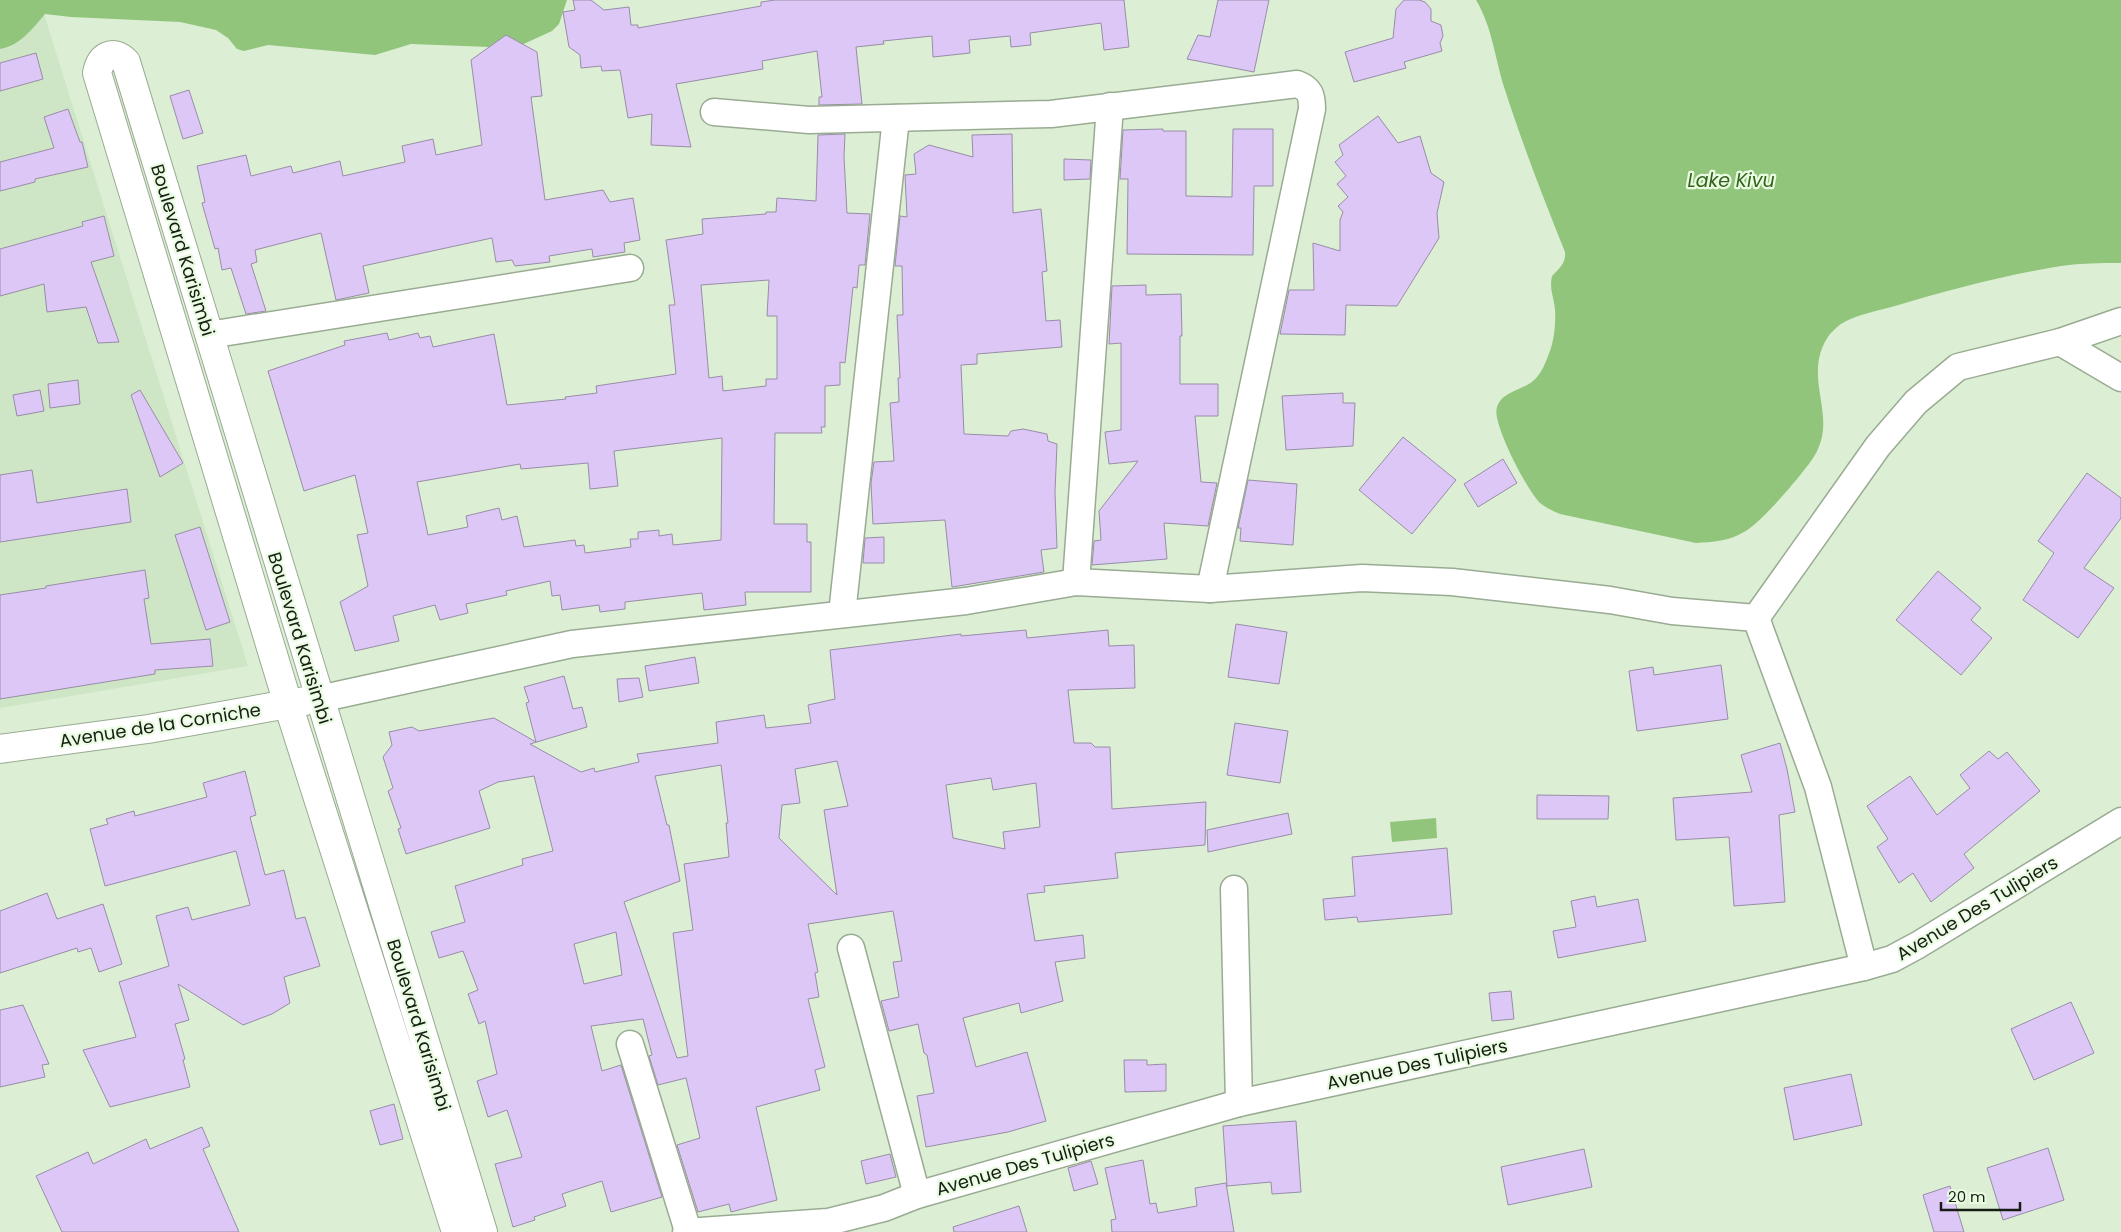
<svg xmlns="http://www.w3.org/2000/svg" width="2121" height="1232" viewBox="0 0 2121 1232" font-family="Poppins,sans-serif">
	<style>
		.built { fill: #cee6c5 }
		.water { fill: #92c57c }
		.building { fill: #dcc7f7; stroke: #988da7; fill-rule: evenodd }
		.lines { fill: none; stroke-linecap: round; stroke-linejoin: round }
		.street-casing { stroke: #99ab92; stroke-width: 29 }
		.secondary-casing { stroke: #99ab92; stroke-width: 30 }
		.street { stroke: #fff; stroke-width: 26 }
		.secondary { stroke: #fff; stroke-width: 28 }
		.labels { text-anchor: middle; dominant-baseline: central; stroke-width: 4.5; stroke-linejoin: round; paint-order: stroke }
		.street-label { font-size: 18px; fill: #171d14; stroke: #e9fce1 }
		.water-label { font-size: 19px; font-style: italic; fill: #35631b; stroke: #e9fce1 }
	</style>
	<rect width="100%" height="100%" fill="#dcefd4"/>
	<!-- built -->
	<polygon class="built" points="44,14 248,666 0,708 0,49 11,47 28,34"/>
	<!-- water -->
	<g class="water">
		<path d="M 0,0 L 567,0 L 559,24 L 552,31 L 515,48 L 411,44 L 375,55 L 268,45 L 244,51 L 237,49 L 228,38 L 216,30 L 180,22 L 71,17 L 45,14 C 32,29 20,46 0,49 Z"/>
		<path d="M 1476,0 L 2121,0 L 2121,263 C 2101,263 2081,263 2061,266 C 2005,275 1949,290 1895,306 C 1878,311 1857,314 1841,324 C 1838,326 1833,331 1830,334 C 1804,369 1829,404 1822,437 C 1820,445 1816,455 1811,461 C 1799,478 1761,523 1744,532 C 1729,541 1713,542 1696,543 L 1560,514 C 1553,511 1546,508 1540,503 C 1528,492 1491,422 1497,407 C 1503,391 1521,391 1533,381 C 1542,374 1546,361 1550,351 C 1554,340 1556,322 1555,310 C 1554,296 1549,290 1552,276 C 1560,268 1566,263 1565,252 C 1543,197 1522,143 1504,87 C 1495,57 1492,27 1476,0 Z"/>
		<polygon points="1436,818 1437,838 1392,842 1390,822"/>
	</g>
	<!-- building -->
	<g class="building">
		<polygon points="573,0 591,0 604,10 629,7 631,25 638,25 638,28 761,6 761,2 775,0 1124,0 1129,47 1104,50 1101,23 1030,33 1031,45 1011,47 1010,36 969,40 970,53 933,57 932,36 883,41 884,44 856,47 862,104 819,105 819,97 822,97 817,51 762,61 763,69 676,84 691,147 651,145 652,114 628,118 620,70 602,71 601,66 581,68 580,55 569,47 563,12 575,10"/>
		<polygon points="1218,0 1269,0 1254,72 1187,59 1198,35 1210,37"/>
		<polygon points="1404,0 1419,0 1425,2 1431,9 1431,21 1441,25 1443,36 1440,43 1442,51 1404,62 1406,68 1354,82 1345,52 1393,38 1396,9"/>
		<polygon points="506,35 537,52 542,96 531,97 545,200 603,190 610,202 633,198 640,240 624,243 625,252 593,257 592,249 549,256 550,262 515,266 512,260 496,262 492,238 363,266 369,293 336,300 321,233 255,250 257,262 251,264 266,311 246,314 231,268 222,270 218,248 215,249 202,203 205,202 197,166 246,155 251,176 291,166 293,173 340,161 343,176 405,162 402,146 433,139 436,155 482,145 471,60"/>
		<polygon points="36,53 43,79 0,91 0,63"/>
		<polygon points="189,90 203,133 183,139 170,96"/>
		<polygon points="68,109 80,142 82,142 88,167 35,179 35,182 0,191 0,162 54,148 44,117"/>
		<polygon points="1378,116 1398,143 1420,136 1431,173 1444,182 1437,213 1439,238 1397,306 1346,305 1345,335 1280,334 1289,290 1314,290 1313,243 1340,251 1340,220 1343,212 1338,206 1348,197 1337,184 1346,176 1335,162 1343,155 1339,145"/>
		<polygon points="1163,129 1163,131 1186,131 1186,196 1232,197 1233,129 1273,129 1273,186 1254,186 1253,255 1127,254 1128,179 1120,179 1123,130"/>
		<path d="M 845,134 L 844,157 L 847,213 L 870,214 L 865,265 L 859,265 L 857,288 L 853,287 L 845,363 L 840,362 L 840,385 L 825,386 L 825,427 L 821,427 L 822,433 L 775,433 L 774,524 L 807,524 L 807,542 L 811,542 L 811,592 L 745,592 L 746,605 L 704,610 L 702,593 L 625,602 L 625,609 L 600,612 L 599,605 L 562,610 L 560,595 L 552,596 L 550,581 L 506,591 L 507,595 L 466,604 L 468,613 L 440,620 L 435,605 L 393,616 L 399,641 L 355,651 L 340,602 L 368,586 L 357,535 L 368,533 L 355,475 L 304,491 L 268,371 L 345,345 L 344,341 L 387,333 L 389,340 L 418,333 L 420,338 L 430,336 L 433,347 L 494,334 L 507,405 L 566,399 L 565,397 L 597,393 L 596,386 L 676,374 L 669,305 L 675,305 L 666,240 L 703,234 L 702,219 L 766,214 L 766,212 L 776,212 L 777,198 L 816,201 L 818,135 ZM 769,280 L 767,316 L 777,316 L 777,379 L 766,379 L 766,386 L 723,391 L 722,376 L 709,378 L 701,285 ZM 722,438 L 721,540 L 673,545 L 672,534 L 659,536 L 659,530 L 638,532 L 638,539 L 630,539 L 631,547 L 585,553 L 584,545 L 576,546 L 575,540 L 524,547 L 517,516 L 502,520 L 499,508 L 466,516 L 468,527 L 428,535 L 417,482 L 520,464 L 521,469 L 588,463 L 590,489 L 618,486 L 614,451 Z"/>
		<polygon points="1012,134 1013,213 1041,209 1047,271 1042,272 1046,321 1060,320 1062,347 977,354 977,364 961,365 964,434 1008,436 1011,431 1023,429 1047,434 1048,441 1057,444 1055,492 1057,548 1041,550 1044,572 952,587 945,520 873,524 871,483 874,462 894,461 890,403 899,402 898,378 900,378 897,315 903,315 902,266 895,266 900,216 907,217 905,175 916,174 914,154 929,145 973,157 972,135"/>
		<polygon points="1064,159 1091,160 1090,179 1064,180"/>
		<polygon points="104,216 114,256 91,262 119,342 98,343 86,307 47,312 44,284 0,296 0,249 83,226 82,222"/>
		<polygon points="1146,285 1146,295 1181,294 1182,336 1180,336 1180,384 1218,384 1218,416 1195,416 1201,482 1217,483 1208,526 1164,523 1167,559 1092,565 1094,541 1101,540 1099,511 1138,461 1109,464 1105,432 1121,430 1121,343 1109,344 1112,286"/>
		<polygon points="78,380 80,404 50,408 48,384"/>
		<polygon points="40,390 44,411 17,416 13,395"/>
		<polygon points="140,390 183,463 160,477 131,395"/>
		<polygon points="1343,393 1343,403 1355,403 1353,446 1286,450 1282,396"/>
		<polygon points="1403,437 1456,480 1412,534 1359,490"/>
		<polygon points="1503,459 1517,483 1478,507 1464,484"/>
		<polygon points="32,470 37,503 127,489 131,522 0,542 0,475"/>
		<polygon points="2087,473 2121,498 2121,518 2084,568 2114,588 2078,638 2023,600 2054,553 2038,541"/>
		<polygon points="1248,480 1297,484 1293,545 1240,541 1241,528 1238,528"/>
		<polygon points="200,527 230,622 206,630 175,535"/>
		<polygon points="884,537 884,563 863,563 865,538"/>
		<polygon points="145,570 149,598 144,599 151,644 210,639 213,666 155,670 155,674 0,699 0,595 46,588 46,586"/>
		<polygon points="1938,571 1981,608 1971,620 1992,638 1961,675 1896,620"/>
		<polygon points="1236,624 1287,632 1279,684 1228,677"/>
		<path d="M 1026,630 L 1027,638 L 1108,630 L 1109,646 L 1134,645 L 1135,688 L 1068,690 L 1074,743 L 1091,743 L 1095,747 L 1110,747 L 1112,809 L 1206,802 L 1205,845 L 1115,853 L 1118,878 L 1044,886 L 1045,892 L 1027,894 L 1035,941 L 1083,935 L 1085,958 L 1055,962 L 1063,1001 L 1021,1013 L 1019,1003 L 963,1018 L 976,1067 L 1027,1052 L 1046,1121 L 1008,1132 L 926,1147 L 917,1096 L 934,1093 L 927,1055 L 924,1053 L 918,1024 L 889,1031 L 881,1001 L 899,997 L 893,962 L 902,961 L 893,911 L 808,924 L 818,972 L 815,973 L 819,997 L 808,999 L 825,1067 L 815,1070 L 820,1090 L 756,1107 L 777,1200 L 731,1212 L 729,1204 L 698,1212 L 677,1145 L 700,1138 L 686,1078 L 658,1085 L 649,1056 L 652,1055 L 643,1019 L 591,1026 L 602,1071 L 621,1065 L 662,1197 L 611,1212 L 602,1181 L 562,1194 L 566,1206 L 534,1217 L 535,1220 L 513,1227 L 495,1164 L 522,1157 L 507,1110 L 488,1117 L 477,1081 L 497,1074 L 485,1021 L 479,1024 L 468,994 L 478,990 L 463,951 L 439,958 L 431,932 L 465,922 L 455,886 L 523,865 L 522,859 L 553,851 L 534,776 L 498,782 L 479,791 L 490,828 L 406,854 L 398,829 L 401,828 L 388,791 L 393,788 L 383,757 L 392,745 L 389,732 L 412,727 L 419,731 L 494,718 L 536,742 L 526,703 L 529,702 L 524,687 L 564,676 L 573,709 L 582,707 L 587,727 L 530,744 L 581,772 L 594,768 L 595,772 L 639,762 L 637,754 L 718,743 L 716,722 L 764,715 L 766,728 L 811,723 L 808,705 L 835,699 L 830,650 L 961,634 L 961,636 ZM 837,761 L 848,806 L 824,810 L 837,895 L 779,838 L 782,805 L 800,803 L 795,769 ZM 721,765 L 728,823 L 726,823 L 729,857 L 684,864 L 693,930 L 673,933 L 688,1056 L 677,1058 L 624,902 L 680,881 L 669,825 L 667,825 L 655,776 ZM 991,778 L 993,790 L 1036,783 L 1040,827 L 1003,832 L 1005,849 L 953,838 L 946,785 ZM 616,932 L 622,975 L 584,984 L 574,944 Z"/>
		<polygon points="695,657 699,683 649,691 645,666"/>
		<polygon points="1721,665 1728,719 1637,731 1629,671 1653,667 1654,675"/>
		<polygon points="639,678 643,697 619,702 617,679"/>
		<polygon points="1235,723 1288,731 1280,783 1227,775"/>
		<polygon points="1780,743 1787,769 1795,812 1779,815 1785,902 1734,906 1729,837 1676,840 1673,798 1752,792 1741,755"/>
		<polygon points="1989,751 1998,759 2007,752 2040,791 1964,854 1974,868 1931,902 1913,873 1899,883 1877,847 1888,839 1867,806 1910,776 1937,815 1970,788 1960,775"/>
		<polygon points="245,771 256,815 250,817 265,875 284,870 296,919 305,917 320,966 284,977 290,1003 272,1014 243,1025 178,984 189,1020 175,1024 185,1059 183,1060 190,1087 110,1107 83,1050 136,1037 119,982 169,966 156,916 188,907 192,920 250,905 236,851 105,886 90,829 108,824 106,819 134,811 135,816 207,797 203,783"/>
		<polygon points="1537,795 1609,796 1608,819 1537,819"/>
		<polygon points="1288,813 1292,834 1208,852 1207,830"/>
		<polygon points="1447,848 1452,914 1358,922 1357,917 1325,920 1323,899 1355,896 1352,857"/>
		<polygon points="47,893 57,919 103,904 122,964 99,972 91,948 78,952 77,948 0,973 0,911"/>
		<polygon points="1595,896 1597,907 1638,899 1646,941 1558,958 1553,931 1576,927 1571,901"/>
		<polygon points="1511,991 1514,1019 1492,1021 1489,993"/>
		<polygon points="2071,1002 2094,1053 2034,1080 2011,1029"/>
		<polygon points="23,1005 49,1064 42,1065 45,1077 0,1087 0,1010"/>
		<polygon points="1124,1060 1147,1060 1147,1065 1166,1064 1166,1091 1125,1092"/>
		<polygon points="1851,1074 1862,1125 1794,1140 1784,1088"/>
		<polygon points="394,1104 403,1139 380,1145 370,1111"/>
		<polygon points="1296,1121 1301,1192 1272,1194 1271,1182 1227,1186 1223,1126"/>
		<polygon points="202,1127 210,1146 203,1149 239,1232 62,1232 36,1176 88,1152 93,1164 146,1139 150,1149"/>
		<polygon points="2048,1148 2064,1200 2003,1220 1987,1168"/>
		<polygon points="1584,1149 1592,1187 1508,1205 1501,1167"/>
		<polygon points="890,1154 896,1177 866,1184 861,1161"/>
		<polygon points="1143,1160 1150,1204 1156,1203 1158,1213 1197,1206 1195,1188 1226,1183 1234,1232 1112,1232 1111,1220 1116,1219 1105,1168"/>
		<polygon points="1091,1161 1098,1184 1074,1191 1068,1168"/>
		<polygon points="1950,1186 1964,1232 1934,1232 1923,1195"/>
		<polygon points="1019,1206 1027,1232 954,1232 953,1227"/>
	</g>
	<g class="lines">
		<defs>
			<g id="street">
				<path d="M 714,112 L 809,120 L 1051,114 L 1297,84 C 1310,89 1312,95 1312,109 L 1210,589"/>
				<polyline points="209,335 630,268"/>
				<polyline points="2060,342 2121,378"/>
				<polyline points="1076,582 1110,106"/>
				<polyline points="842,614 896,118"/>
				<polyline points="1756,618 1878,446 1916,402 1958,367 2060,342 2121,321"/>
				<polyline points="319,699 572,644 966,601 1076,582 1210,589 1362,578 1452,582 1610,600 1672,611 1756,618 1818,787 1864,967"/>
				<polyline points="1234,889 1239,1103"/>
				<polyline points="851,948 917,1195"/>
				<polyline points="630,1044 688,1231"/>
				<polyline points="686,1232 828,1222 884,1208 917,1195 1239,1103 1864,967 1892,959 1918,945 2121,821"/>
			</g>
			<g id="secondary">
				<polyline points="0,749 148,729 305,701"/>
				<path d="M 456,1232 L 288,704 L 97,73 C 100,57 112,48 126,62 L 483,1232"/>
			</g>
		</defs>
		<!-- street casing -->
		<use href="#street" class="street-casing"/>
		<!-- secondary casing -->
		<use href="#secondary" class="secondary-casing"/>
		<!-- street -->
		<use href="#street" class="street"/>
		<!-- secondary -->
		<use href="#secondary" class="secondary"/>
	</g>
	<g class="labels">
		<!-- street labels -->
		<g class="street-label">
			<text transform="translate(183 250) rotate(73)">Boulevard Karisimbi</text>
			<text transform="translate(300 638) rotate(73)">Boulevard Karisimbi</text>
			<text transform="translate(160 725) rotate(-9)">Avenue de la Corniche</text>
			<text transform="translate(1977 908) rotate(-31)">Avenue Des Tulipiers</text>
			<text transform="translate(419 1025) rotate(73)">Boulevard Karisimbi</text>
			<text transform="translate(1417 1064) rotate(-12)">Avenue Des Tulipiers</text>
			<text transform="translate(1025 1164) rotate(-16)">Avenue Des Tulipiers</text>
		</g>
		<!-- water labels -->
		<g class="water-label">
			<text x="1731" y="180">Lake Kivu</text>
		</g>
	</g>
	<!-- scale -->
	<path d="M1941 1202v8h79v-8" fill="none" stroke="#171d14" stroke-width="2.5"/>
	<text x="1948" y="1202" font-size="15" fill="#171d14" stroke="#e9fce1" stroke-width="4" paint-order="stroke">20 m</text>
</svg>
